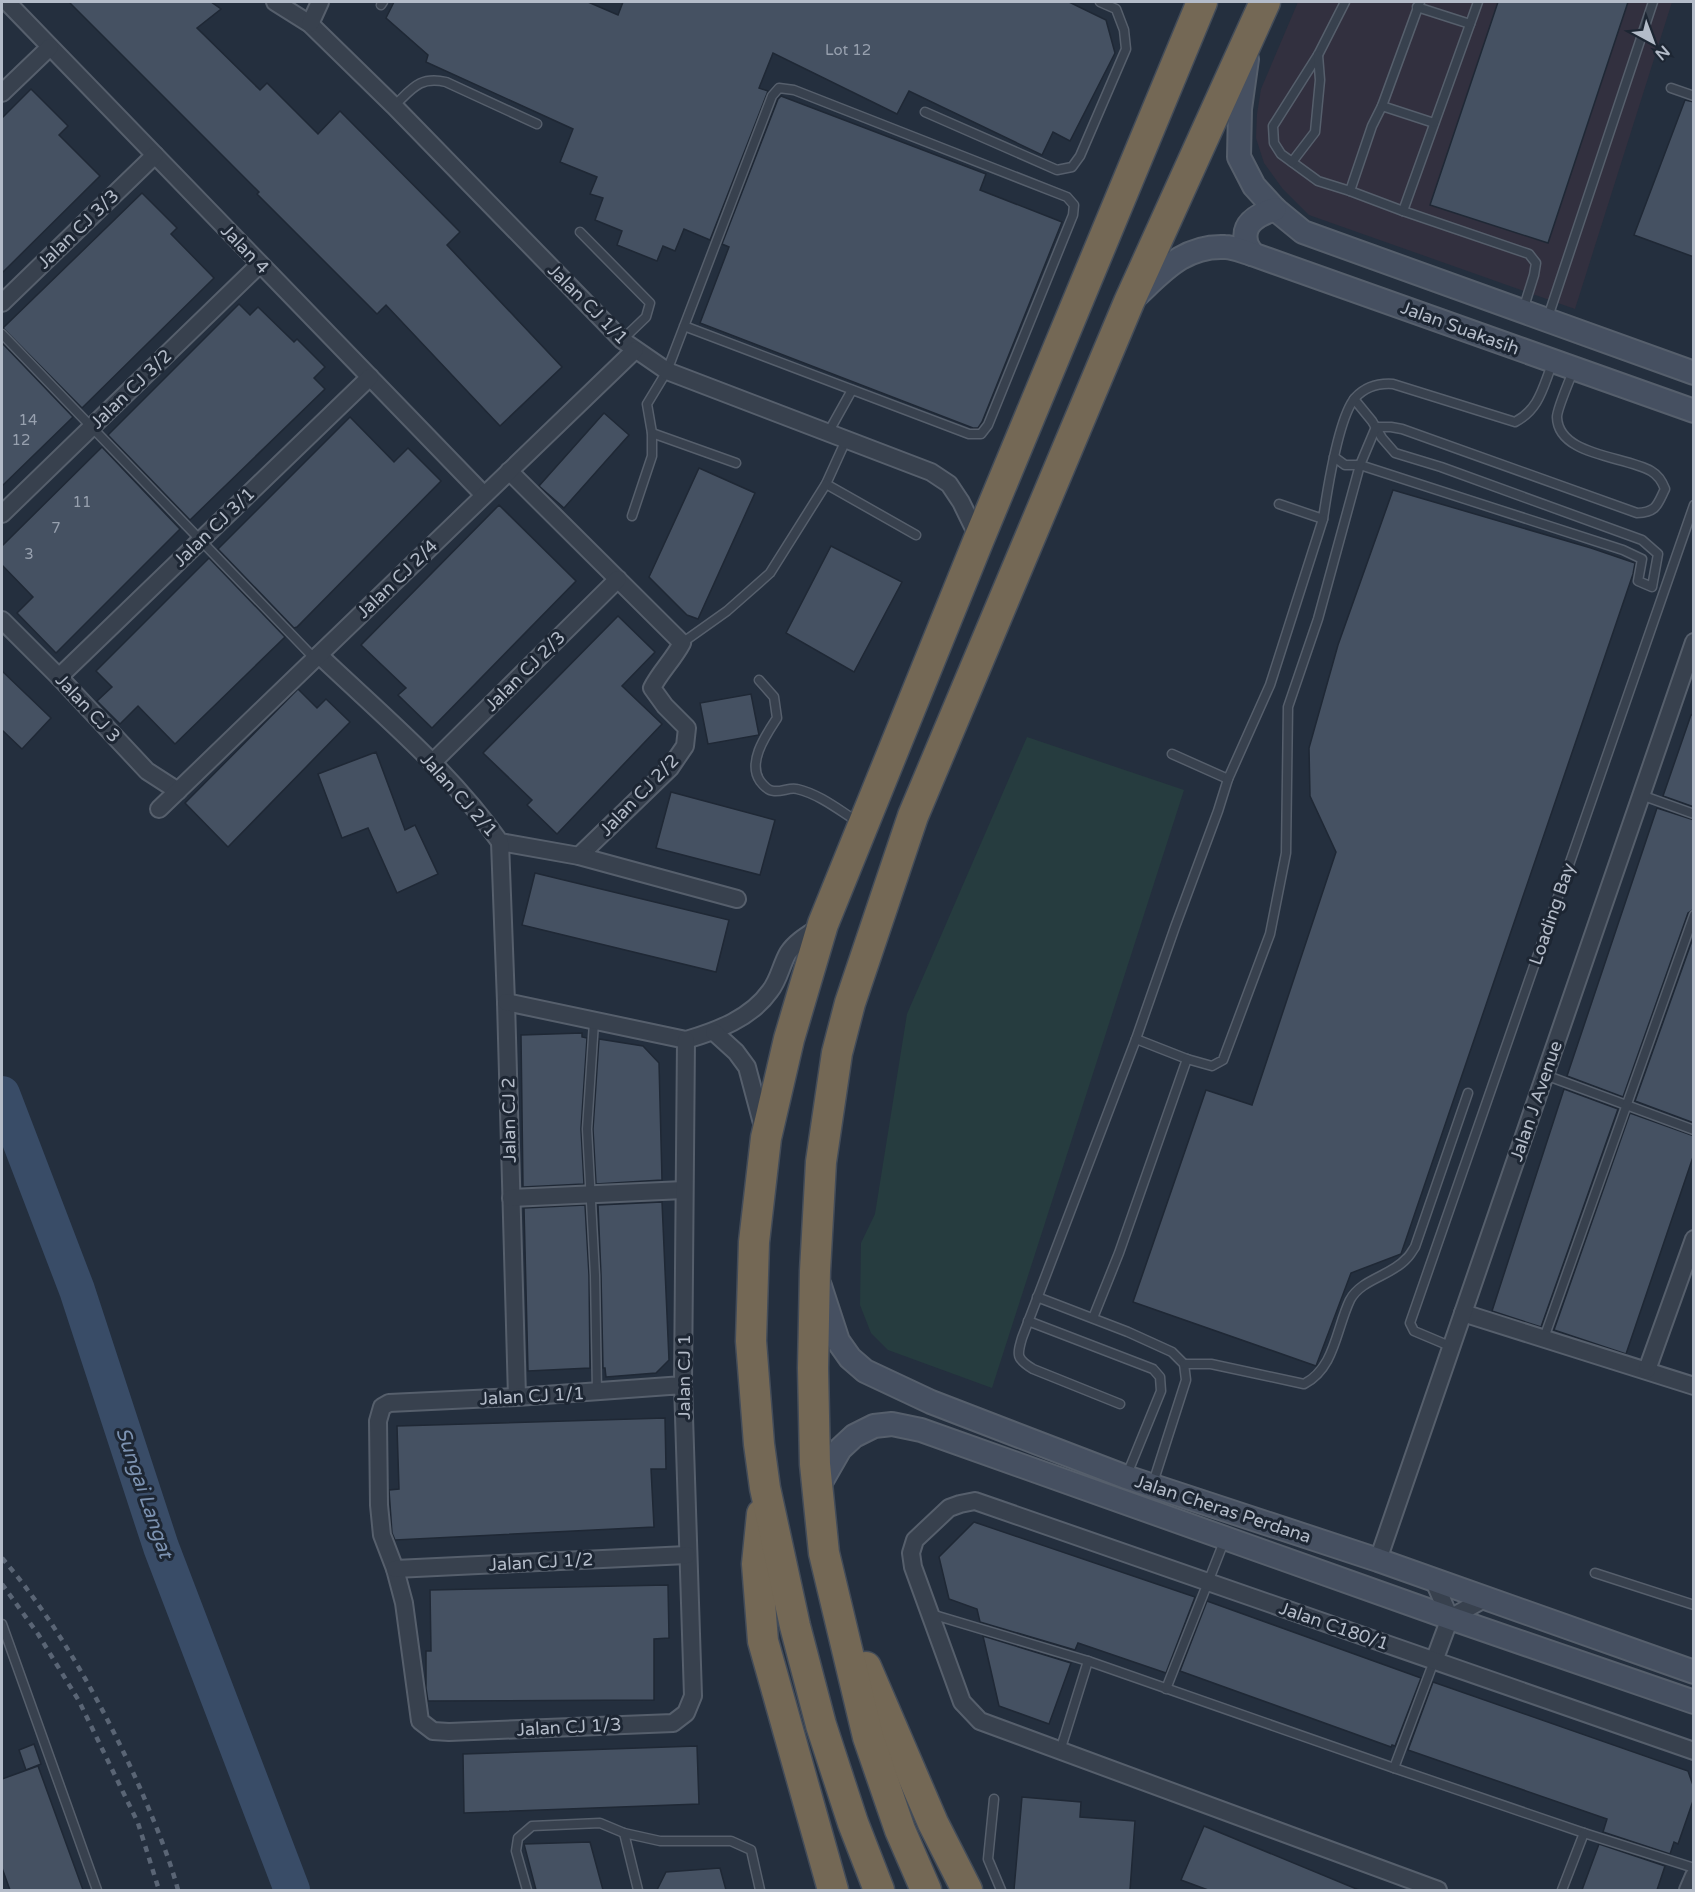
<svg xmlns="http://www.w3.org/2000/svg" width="1695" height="1892" viewBox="0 0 1695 1892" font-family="'Varela Round',sans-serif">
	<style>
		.medical { fill: #32303f }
		.green { fill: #263c3f }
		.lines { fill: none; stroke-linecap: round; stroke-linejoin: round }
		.river { stroke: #394c67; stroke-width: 36 }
		.building { fill: #455162; stroke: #1f2835; stroke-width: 1.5 }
		.lane-casing { stroke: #565f6c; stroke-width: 11 }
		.street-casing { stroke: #565f6c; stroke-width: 20 }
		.secondary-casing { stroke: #565f6c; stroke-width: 26 }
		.highway-casing { stroke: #434c59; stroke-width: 33 }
		.lane { stroke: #38414e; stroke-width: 8 }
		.street { stroke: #38414e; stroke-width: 16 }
		.secondary { stroke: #465061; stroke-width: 22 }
		.highway { stroke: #746855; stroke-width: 30 }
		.rail { stroke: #5a6575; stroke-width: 4.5; stroke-dasharray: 6 6; stroke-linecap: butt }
		.labels { text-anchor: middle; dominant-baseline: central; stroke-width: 6; stroke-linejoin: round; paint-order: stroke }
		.number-label { font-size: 15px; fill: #98a1af }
		.street-label { font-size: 18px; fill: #b4bcc9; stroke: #1d2633 }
		.water-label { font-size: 20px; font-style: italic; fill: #7c92b1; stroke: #1d2633 }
	</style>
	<rect width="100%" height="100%" fill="#242f3e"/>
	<!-- medical -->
	<polygon class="medical" points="1298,2 1672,2 1575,309 1309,215 1282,188 1264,163 1256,138 1257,114 1261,89"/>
	<!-- green -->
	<polygon class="green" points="1027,737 1184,790 992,1388 888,1350 871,1333 860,1305 861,1243 875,1214 907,1014"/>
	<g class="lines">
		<!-- river -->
		<polyline class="river" points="2,1094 77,1290 161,1547 292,1890"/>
	</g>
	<!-- building -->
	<g class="building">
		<polygon points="69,2 211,2 221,9 197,28 260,90 267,83 318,134 340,111 460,232 447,245 562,367 500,426 386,305 377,314 257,194 259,192"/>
		<polygon points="394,2 588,2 618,15 623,2 1069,2 1106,20 1115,53 1070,141 1053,132 1042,155 909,91 897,114 773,53 759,88 768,91 710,240 684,229 675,251 663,246 657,261 617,245 622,231 595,220 603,198 590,194 597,177 560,162 573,129 426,62 428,55 386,18"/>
		<polygon points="1498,2 1628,2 1548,243 1430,205"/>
		<polygon points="31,89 68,126 59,135 100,176 2,273 2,118"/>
		<polygon points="781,96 986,174 980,190 1062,222 982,422 978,428 973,428 700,323 729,247 722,244 778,99"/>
		<polygon points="1685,100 1694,102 1694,257 1634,235"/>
		<polygon points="142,193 177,228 171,234 214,278 82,408 3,328"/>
		<polygon points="239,304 250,315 258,307 294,342 297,339 325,367 314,378 325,389 190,520 108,435"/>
		<polygon points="2,343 73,417 2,486"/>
		<polygon points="604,413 629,435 564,508 539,486"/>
		<polygon points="350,417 394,462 408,448 441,481 297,627 294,628 218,549"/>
		<polygon points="102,447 180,529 56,653 17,613 33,597 2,565 2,546"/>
		<polygon points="699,468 755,493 698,619 687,615 649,577"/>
		<polygon points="1393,490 1591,548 1635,563 1633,574 1401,1254 1351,1273 1316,1366 1133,1302 1206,1090 1252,1105 1336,852 1310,796 1309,748 1338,645"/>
		<polygon points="499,505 576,581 432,728 398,695 406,688 361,645"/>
		<polygon points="831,546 902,582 854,672 786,633"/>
		<polygon points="209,558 285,637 175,744 138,706 120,724 97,701 112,687 96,671"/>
		<polygon points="618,616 655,652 622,686 662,724 557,834 527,805 532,800 483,753"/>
		<polygon points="2,671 51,718 22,749 2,730"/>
		<polygon points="298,689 317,708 326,699 350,722 228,847 185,803"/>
		<polygon points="751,694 759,735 708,744 700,703"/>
		<polygon points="1691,715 1694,715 1694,807 1663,796"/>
		<polygon points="376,752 405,830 415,825 438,874 397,893 368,828 342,838 318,774"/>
		<polygon points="671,792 775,820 760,875 656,848"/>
		<polygon points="1657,808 1694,820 1694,909 1688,913 1623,1097 1567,1076"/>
		<polygon points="535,873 729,920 716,972 522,925"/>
		<polygon points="1694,935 1694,1123 1635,1101"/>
		<polygon points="582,1033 582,1037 587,1038 581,1129 584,1184 523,1187 521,1035"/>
		<polygon points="599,1039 643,1046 659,1063 662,1180 596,1184 593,1129"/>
		<polygon points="1564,1089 1618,1109 1541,1327 1492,1311"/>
		<polygon points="1630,1113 1694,1136 1694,1154 1626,1354 1554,1330"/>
		<polygon points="662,1202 669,1360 656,1373 606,1377 605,1368 603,1368 601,1275 598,1205"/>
		<polygon points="585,1205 589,1275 590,1368 528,1371 524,1208"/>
		<polygon points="665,1418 666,1469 651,1469 654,1527 395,1540 392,1533 389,1490 399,1489 397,1426"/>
		<polygon points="974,1522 1195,1597 1166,1673 1078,1643 1075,1650 980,1622 977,1609 949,1599 939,1557"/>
		<polygon points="668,1585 669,1638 654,1639 654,1700 428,1701 426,1688 426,1651 431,1651 430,1590"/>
		<polygon points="1207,1601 1421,1678 1395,1746 1392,1745 1391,1747 1180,1671"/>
		<polygon points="983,1636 1071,1663 1049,1724 999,1706"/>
		<polygon points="1433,1682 1688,1771 1694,1788 1694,1798 1678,1844 1674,1842 1670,1854 1603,1832 1607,1819 1408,1750"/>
		<polygon points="34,1744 41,1764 26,1770 19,1750"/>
		<polygon points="697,1746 699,1804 464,1813 463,1754"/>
		<polygon points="38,1766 83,1890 10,1890 2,1868 2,1779"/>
		<polygon points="1022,1797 1081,1802 1080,1817 1135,1821 1130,1890 1014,1890"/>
		<polygon points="1204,1826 1359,1890 1208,1890 1181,1880"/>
		<polygon points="590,1842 603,1890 536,1890 524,1844"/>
		<polygon points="1599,1844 1665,1866 1657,1890 1582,1890"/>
		<polygon points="720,1868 726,1890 657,1890 666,1872"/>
	</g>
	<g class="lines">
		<defs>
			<g id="lane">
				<polyline points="1345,2 1318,55 1273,126 1274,143 1281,154 1318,181 1350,191"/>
				<polyline points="1478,2 1403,211 1529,254 1536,263 1534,275 1523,310"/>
				<polyline points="381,5 383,2"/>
				<polyline points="1417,7 1470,24"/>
				<polyline points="1671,88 1694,96"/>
				<path d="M 394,106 C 412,89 419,76 446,82 L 537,124"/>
				<polyline points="1382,106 1434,123"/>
				<polyline points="925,112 1057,170 1072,167 1080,156 1126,49 1124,30 1116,9 1100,2"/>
				<polyline points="1292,162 1315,132 1320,80 1318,55"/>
				<polyline points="1403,211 1350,191 1372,126 1382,106 1420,2"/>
				<polyline points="580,232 650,303 646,317 622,340"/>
				<polyline points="1547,320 1653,2"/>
				<polyline points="2,334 315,659"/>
				<polyline points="652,433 736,463"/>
				<polyline points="828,433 852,390"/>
				<polyline points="846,440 826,484 916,535"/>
				<polyline points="1334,457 1345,465 1360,465 1623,550 1642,559 1638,581 1652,587 1658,554 1642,540 1441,467 1395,453 1382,438 1372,421 1354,399"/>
				<path d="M 1279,504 L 1323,519 C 1327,492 1338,418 1355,398 C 1365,387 1378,383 1393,384 L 1515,422 C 1540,409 1543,386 1553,362"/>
				<polyline points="632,516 652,456 652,433 647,404 667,371 772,96 779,88 794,90 1067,197 1074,205 1073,215 988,425 981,434 969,434 684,326"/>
				<polyline points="682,643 727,611 770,573 826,484"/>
				<path d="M 759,680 L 774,697 L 777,718 C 766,735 747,762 760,781 C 763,785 768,791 774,791 C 782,792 790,787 797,789 C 819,794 839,810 858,822"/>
				<polyline points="1172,754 1228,779"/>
				<polyline points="1641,795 1694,814"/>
				<polyline points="594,1022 587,1129 595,1275 597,1392"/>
				<path d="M 1136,1039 L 1187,1059 L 1212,1066 L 1223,1060 L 1270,934 L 1286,853 L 1288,707 L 1318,619 L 1360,465 L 1376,427 L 1391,427 L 1402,429 L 1637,513 C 1657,512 1657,505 1665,489 C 1662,481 1658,475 1651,471 C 1625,456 1558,456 1557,417 C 1557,409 1570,379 1574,369"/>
				<polyline points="1545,1075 1694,1130"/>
				<polyline points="1037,1297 1128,1332 1172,1352 1184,1364 1186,1380 1153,1483"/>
				<polyline points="1093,1318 1119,1253 1187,1059"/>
				<polyline points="1028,1321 1153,1369 1160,1377 1161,1391 1126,1477"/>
				<polyline points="1544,1338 1694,915"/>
				<polyline points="1452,1347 1414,1331 1410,1323 1694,505"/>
				<path d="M 1184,1364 L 1211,1364 L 1304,1384 C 1335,1368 1336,1329 1350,1300 C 1361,1279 1391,1276 1406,1259 C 1410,1256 1412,1251 1415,1247 L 1468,1093"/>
				<path d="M 1120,1404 L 1033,1369 C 1016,1359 1017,1355 1022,1338 L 1136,1039 L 1175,927 L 1218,811 L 1228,779 L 1270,685 L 1323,519"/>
				<polyline points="1595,1573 1694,1605"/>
				<polyline points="931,1614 1088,1661 1394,1768 1584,1833 1694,1868"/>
				<polyline points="2,1624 97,1890"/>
				<polyline points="1166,1689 1225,1539"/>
				<polyline points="1060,1751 1088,1661"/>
				<polyline points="1394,1768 1434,1661"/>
				<polyline points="994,1799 988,1859 1001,1890"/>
				<polyline points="527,1890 516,1851 518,1838 532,1826 600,1823 624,1833"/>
				<polyline points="638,1890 624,1833 660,1841 731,1841 751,1850 760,1890"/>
				<polyline points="1562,1890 1584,1833"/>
			</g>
			<g id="street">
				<polyline points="7,2 484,495"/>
				<polyline points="275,2 310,24 394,106 622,340 667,371 931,472 949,484 961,502 979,539"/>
				<polyline points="310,24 320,2"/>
				<polyline points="2,93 50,47"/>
				<polyline points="2,303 155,155"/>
				<path d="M 509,471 L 682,643 C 673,660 660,672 652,688 L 665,706 L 687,728 L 685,746 L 670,768 L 579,856"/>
				<polyline points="2,514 260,264"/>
				<polyline points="2,620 59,677 147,771 178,791"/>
				<path d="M 319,655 C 381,714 450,771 500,842 L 579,856 L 737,899"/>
				<polyline points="59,677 370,377"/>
				<polyline points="432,763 618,579"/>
				<polyline points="159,809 635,350"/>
				<polyline points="500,842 506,1002 517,1397"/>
				<path d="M 506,1002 L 686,1040 C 717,1031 751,1018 770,991 C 779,980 781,965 788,953 C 796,941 809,934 821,926"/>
				<polyline points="714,1032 736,1052 747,1067 763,1127"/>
				<polyline points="511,1198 684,1190"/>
				<polyline points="1463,1313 1694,1386"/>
				<polyline points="1647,1370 1694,1239"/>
				<polyline points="683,1385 517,1397 389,1403 382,1407 378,1421 379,1505 382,1535 395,1569 404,1603 420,1721 433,1731 449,1732 673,1723 686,1713 693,1696 683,1385 686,1040"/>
				<polyline points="1378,1560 1694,642"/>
				<polyline points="395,1569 687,1555"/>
				<polyline points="1433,1579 1450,1618"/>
				<polyline points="1434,1661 1450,1618 1486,1598"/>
				<polyline points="1438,1890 980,1721 962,1702 913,1567 911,1553 915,1540 949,1508 960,1504 975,1501 1694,1751"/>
				<polyline points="1688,1890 1694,1876"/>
			</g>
			<g id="secondary">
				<polyline points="1247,59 1240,109 1239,157 1254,186 1275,209 1303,232 1694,373"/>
				<path d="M 1252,254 C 1251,251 1246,245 1246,241 C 1242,222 1260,214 1275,209"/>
				<path d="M 1135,297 C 1162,272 1184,245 1225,247 C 1234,247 1244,252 1252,254 L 1694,411"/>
				<polyline points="820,1286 838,1341 850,1358 865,1371 931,1402 1126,1477 1378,1560 1694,1672"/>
				<polyline points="817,1489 840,1449 854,1436 874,1426 892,1424 921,1430 1450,1618 1694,1702"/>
			</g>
			<g id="highway">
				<polyline points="762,1514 757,1564 763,1641 833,1890"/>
				<polyline points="866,1667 933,1823 967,1890"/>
				<polyline points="879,1890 853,1823 821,1725 795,1626 765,1488 759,1444 751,1341 754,1242 766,1138 789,1039 823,924 979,539 1202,2"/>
				<polyline points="926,1890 900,1830 868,1737 824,1553 815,1464 813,1368 815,1271 821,1162 837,1053 850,1003 913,816 1129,302 1265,2"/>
			</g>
		</defs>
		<!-- lane casing -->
		<use href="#lane" class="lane-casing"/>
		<!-- street casing -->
		<use href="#street" class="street-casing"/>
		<!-- secondary casing -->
		<use href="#secondary" class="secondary-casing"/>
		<!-- highway casing -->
		<use href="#highway" class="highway-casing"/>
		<!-- lane -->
		<use href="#lane" class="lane"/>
		<!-- street -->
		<use href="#street" class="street"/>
		<!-- secondary -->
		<use href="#secondary" class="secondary"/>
		<!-- highway -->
		<use href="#highway" class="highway"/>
		<!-- rail -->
		<g class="rail">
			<path d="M 2,1558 C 58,1623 105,1709 140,1788 C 154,1821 169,1856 178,1890"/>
			<polyline points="2,1584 38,1634 79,1701 138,1823 159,1890"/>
		</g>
	</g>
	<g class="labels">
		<!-- number labels -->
		<g class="number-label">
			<text x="848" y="50">Lot 12</text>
			<text x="28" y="420">14</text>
			<text x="21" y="440">12</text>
			<text x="82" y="502">11</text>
			<text x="56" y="528">7</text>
			<text x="29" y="554">3</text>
		</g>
		<!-- street labels -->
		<g class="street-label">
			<text transform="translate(78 229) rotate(-44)">Jalan CJ 3/3</text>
			<text transform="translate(245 249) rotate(46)">Jalan 4</text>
			<text transform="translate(588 304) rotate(45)">Jalan CJ 1/1</text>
			<text transform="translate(1460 328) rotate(20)">Jalan Suakasih</text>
			<text transform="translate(131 389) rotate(-44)">Jalan CJ 3/2</text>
			<text transform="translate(214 527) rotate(-44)">Jalan CJ 3/1</text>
			<text transform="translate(397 579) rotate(-44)">Jalan CJ 2/4</text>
			<text transform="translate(525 671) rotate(-45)">Jalan CJ 2/3</text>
			<text transform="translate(88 708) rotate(47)">Jalan CJ 3</text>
			<text transform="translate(459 795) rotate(48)">Jalan CJ 2/1</text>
			<text transform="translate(639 795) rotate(-46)">Jalan CJ 2/2</text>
			<text transform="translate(1552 914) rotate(-71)">Loading Bay</text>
			<text transform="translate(1536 1101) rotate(-71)">Jalan J Avenue</text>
			<text transform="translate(509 1120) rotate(-91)">Jalan CJ 2</text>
			<text transform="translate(684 1377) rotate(-90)">Jalan CJ 1</text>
			<text transform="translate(532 1396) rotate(-3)">Jalan CJ 1/1</text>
			<text transform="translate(1223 1509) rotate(18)">Jalan Cheras Perdana</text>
			<text transform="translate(541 1562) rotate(-3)">Jalan CJ 1/2</text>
			<text transform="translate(1334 1626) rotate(19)">Jalan C180/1</text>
			<text transform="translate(569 1727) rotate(-3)">Jalan CJ 1/3</text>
		</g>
		<!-- water labels -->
		<g class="water-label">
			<text transform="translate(144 1493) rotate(71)">Sungai Langat</text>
		</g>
	</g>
	<!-- border -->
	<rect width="1695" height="1892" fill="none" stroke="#b4bcc9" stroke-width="6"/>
	<!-- north arrow -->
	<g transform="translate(1653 42) rotate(139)" stroke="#1d2633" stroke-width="4.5" paint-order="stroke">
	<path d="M0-4.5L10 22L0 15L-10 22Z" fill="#b4bcc9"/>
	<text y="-9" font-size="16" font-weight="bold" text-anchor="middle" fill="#b4bcc9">N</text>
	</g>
</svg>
